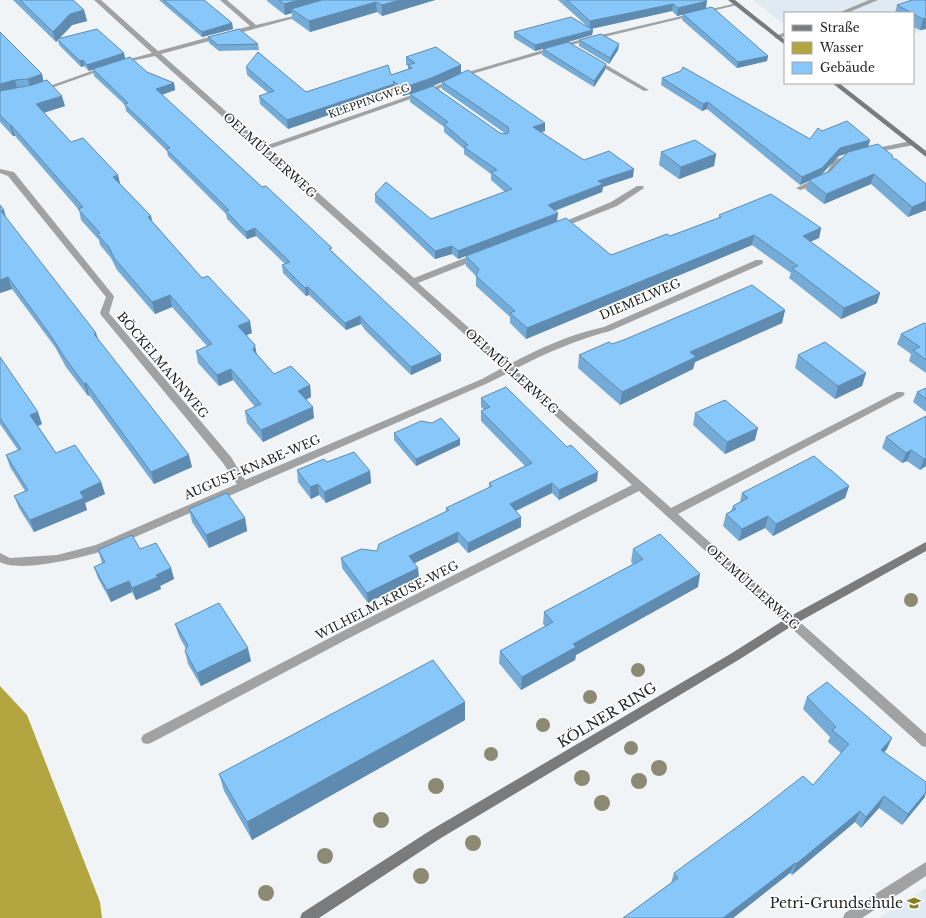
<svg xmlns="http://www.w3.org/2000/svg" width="926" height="918" viewBox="0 0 926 918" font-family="'Libre Baskerville',serif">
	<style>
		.built { fill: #e0eaf2 }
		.water { fill: #b3a640 }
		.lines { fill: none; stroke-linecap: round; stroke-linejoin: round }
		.service { fill: #a1a2a4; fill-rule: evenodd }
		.minor { fill: #a1a2a4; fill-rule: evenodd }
		.secondary { fill: #797b7d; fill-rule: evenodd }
		.tree { fill: #8c8a73 }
		.wall { fill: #74abd7; fill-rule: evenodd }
		.shaded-wall { fill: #5e8baf }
		.building { fill: #87c7fa; stroke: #5e8baf }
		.labels { text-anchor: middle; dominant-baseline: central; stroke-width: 3.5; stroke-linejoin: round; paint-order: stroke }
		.far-street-label { font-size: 10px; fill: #222324; stroke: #fff }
		.street-label { font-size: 12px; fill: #222324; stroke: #fff }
		.near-street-label { font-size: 14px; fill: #222324; stroke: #fff }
		.near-poi-label { font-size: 14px; fill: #222324; stroke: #fff; text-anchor: end }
	</style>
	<rect width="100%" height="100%" fill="#f1f4f7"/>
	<!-- built -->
	<g class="built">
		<polygon points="753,0 926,0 926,29 913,34 913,13 785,13 785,25"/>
		<polygon points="926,888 926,918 879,918"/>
	</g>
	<!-- water -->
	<polygon class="water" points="0,686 27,715 100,902 102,918 0,918"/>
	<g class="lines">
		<!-- service -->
		<g class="service">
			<polygon points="869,0 878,0 847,13 838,13"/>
			<polygon points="785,32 785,36 777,39 774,37"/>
			<polygon points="911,141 915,143 914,145 872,153 868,151 872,149"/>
			<polygon points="852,154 856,156 855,158 840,164 833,175 819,185 800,190 796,188 821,176 827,172 834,160"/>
		</g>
		<!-- minor -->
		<g class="minor">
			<path d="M 94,0 L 101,0 L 158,51 L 250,26 L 220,0 L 227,0 L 256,25 L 306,13 L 306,15 L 161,54 L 265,146 L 432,88 L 468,72 L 567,43 L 737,3 L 737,5 L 571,45 L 472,74 L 436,90 L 269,149 L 414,278 L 475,254 L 481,254 L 482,256 L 481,258 L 418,283 L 510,364 C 540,348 571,334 604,327 L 756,260 L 762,260 L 763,262 L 762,264 L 610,331 C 576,340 546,353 515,369 L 671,508 L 897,392 L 903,392 L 905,394 L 903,396 L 678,514 L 926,734 L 926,747 L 922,746 L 639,491 L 355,635 L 151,743 L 147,744 L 143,743 L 141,739 L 143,735 L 347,629 L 632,485 L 508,373 L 488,383 L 103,551 C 80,558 20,573 0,562 L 0,553 L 10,558 L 57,555 L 96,545 L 237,484 L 223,463 L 101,315 L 100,313 L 106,297 L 8,176 L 0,173 L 0,169 L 14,172 L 113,295 L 114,297 L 109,313 L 231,457 L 245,480 L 482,379 L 502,368 L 155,56 L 118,64 L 118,62 L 152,53 Z"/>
			<polygon points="592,59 596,59 649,90 644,91 592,61"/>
			<polygon points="103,67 108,68 43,91 38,90"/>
			<polygon points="637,186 643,186 644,188 617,206 561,228 555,228 554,226 611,202"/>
			<polygon points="926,862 926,876 862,918 843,918 845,913"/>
		</g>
		<!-- secondary -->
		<g class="secondary">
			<polygon points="728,0 735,0 785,40 785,45"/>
			<polygon points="832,83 839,83 926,151 926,157"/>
			<polygon points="926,542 926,551 795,624 740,659 441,838 319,918 300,918 302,913 431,830 732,653 787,618"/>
		</g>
	</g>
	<!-- trees -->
	<g class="tree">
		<circle cx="911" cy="600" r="7"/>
		<circle cx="638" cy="670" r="7"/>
		<circle cx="590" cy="697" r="7"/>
		<circle cx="543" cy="725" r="7"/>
		<circle cx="631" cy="748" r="7"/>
		<circle cx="491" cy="754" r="7"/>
		<circle cx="659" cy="768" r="8"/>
		<circle cx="582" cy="778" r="8"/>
		<circle cx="639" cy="781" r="8"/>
		<circle cx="436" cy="786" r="8"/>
		<circle cx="602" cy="803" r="8"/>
		<circle cx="381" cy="820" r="8"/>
		<circle cx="473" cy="843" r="8"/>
		<circle cx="325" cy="856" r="8"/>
		<circle cx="421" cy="876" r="8"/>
		<circle cx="266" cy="893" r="8"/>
	</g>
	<!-- wall -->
	<g class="wall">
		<polygon points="13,0 73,0 84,10 87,21 72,25 59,39 124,53 125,59 147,72 174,83 175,90 162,95 332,251 441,361 411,375 365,330 361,324 346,330 309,295 306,296 283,273 282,265 285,264 256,236 247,239 227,219 226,214 168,156 167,151 126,111 125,105 94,76 93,69 89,71 84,66 81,67 59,45 58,40 56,42"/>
		<polygon points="159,0 204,0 232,23 233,29 202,37"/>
		<polygon points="267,0 435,0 382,16 377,12 310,32 292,19 292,13 285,15 267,1"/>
		<polygon points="558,0 706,0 706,9 768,56 767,61 737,68 682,20 683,14 700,10 677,16 672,11 591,29 593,30 592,35 568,42 605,70 594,87 542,55 543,49 560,44 535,51 514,38 514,32 587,26"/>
		<polygon points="926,0 926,29 920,30 913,27 913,13 895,13 897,5"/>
		<polygon points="0,32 42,74 43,81 65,106 44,113 71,142 120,184 151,216 152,221 202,278 252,333 246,335 257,354 274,374 310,385 311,397 306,400 314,418 263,442 247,423 245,411 255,407 233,380 219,386 198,363 196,351 207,346 172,307 155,314 117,270 111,258 100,245 99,240 81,220 79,210 15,136 13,136 0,122"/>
		<polygon points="208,37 258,44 259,50 219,51 209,43"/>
		<polygon points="579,40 619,44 618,50 609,64 579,46"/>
		<path d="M 406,57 L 461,65 L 461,73 L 545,131 L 541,132 L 584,160 L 633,177 L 603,187 L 602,192 L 555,211 L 557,221 L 611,255 L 670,236 L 719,218 L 719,215 L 821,228 L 819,238 L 810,242 L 880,293 L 877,303 L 841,319 L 789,278 L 791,273 L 752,245 L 526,339 L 510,323 L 510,317 L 476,286 L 476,276 L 466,266 L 466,256 L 458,259 L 452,254 L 435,259 L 375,202 L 375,194 L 431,219 L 505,192 L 491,180 L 491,174 L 464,154 L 464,149 L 444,132 L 444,127 L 410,102 L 410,94 L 403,96 L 395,90 L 395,92 L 288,129 L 260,104 L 259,96 L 268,93 L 247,75 L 246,67 L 306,92 L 391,75 L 408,69 L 408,66 L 406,65 ZM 442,82 L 442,89 L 506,134 L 500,133 L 433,86 Z"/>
		<path d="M 662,78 L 810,139 L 822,131 L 870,140 L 868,147 L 893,159 L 926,184 L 926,210 L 908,217 L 871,184 L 824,204 L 806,190 L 809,181 L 800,185 L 707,109 L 702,111 L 661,85 ZM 848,153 L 830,171 L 821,175 L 839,156 Z"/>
		<polygon points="661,152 716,154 714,166 679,179 659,165"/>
		<polygon points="0,205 6,218 98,340 192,467 154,484 89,395 88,396 66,367 55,347 12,289 0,293"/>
		<polygon points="785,310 782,323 695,362 693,369 620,405 578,368 579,355 612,344"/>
		<polygon points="926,324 926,373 909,361 911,354 897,344 901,334"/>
		<polygon points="798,355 866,373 862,386 835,399 795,368"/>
		<polygon points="0,357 42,424 38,426 56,453 101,482 105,494 85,503 87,510 34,532 19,508 14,496 25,491 10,467 6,455 18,450 0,424"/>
		<polygon points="926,388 926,412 913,402 917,392"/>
		<polygon points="481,398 597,481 559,500 552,493 516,511 521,517 521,527 468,553 458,542 414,563 419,577 368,603 342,568 341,558 377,551 446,512 446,508 489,488 489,483 525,466 481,421 481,411 484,410 481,407"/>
		<polygon points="695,413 755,440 725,454 693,425"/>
		<polygon points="926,416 926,466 920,470 907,461 902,463 882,448 886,437"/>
		<polygon points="394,433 460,439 460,445 416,466 394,440"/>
		<polygon points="327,462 370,471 371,483 326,503 319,495 311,499 298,482 297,470"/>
		<polygon points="849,486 845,498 773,536 765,528 739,541 723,526 726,514 731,511 733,506 740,502 742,493"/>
		<polygon points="189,509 245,518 247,531 209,548 192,522"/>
		<polygon points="140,549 171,568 174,579 160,586 161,589 136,600 132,592 111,602 98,578 94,567 102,563 98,550"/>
		<polygon points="633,549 698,587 576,655 575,660 521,690 499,663 500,651 545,626 543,624 544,612 633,564 631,562"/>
		<polygon points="175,624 251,661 201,686 188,664 185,651 186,649 179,636"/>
		<polygon points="807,697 887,749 884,752 925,797 902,825 879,808 861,828 855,822 792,875 790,873 733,918 623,918 671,883 674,873 813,785 841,753 828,742 830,737 803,709"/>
		<polygon points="465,702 465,720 252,840 224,791 219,774"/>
	</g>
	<!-- shaded-wall -->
	<g class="shaded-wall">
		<polygon points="299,0 339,0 291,9 292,13 285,15 284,4"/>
		<polygon points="400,0 435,0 382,16 382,5"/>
		<polygon points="707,1 706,9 677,16 678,8"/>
		<polygon points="376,2 377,12 310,32 309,21"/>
		<polygon points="673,4 672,11 590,29 590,21"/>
		<polygon points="84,10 87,21 72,25 56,42 53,32 70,14"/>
		<polygon points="926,18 926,29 920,30 923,19"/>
		<polygon points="232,23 233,29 202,37 202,32"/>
		<polygon points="593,30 592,35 535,51 535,45"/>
		<polygon points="619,44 618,50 609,64 610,58"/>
		<polygon points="124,53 125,59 89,71 87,65"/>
		<polygon points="768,56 767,61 737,68 738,62"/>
		<polygon points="83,60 84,66 81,67 80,61"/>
		<polygon points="606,64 605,70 594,87 594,81"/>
		<polygon points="461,65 461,73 431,87 403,96 403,88"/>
		<polygon points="42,74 44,85 31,90 28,79"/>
		<polygon points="15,80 18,91 0,95 0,84"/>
		<polygon points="174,83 175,90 158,96 156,89"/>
		<polygon points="394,84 395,92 288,129 287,120"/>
		<polygon points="62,96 65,106 39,114 36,104"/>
		<polygon points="708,102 707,109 702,111 703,104"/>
		<polygon points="545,123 545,131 533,135 533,127"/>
		<polygon points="10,125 11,125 15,136 13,136"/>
		<polygon points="870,140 868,147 839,156 820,176 809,180 809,181 800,185 802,177 840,148"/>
		<polygon points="716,154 714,166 679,179 681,167"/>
		<polygon points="634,169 633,177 603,187 602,192 548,213 548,205 598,181"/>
		<polygon points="874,174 871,184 824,204 826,194"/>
		<polygon points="118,175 121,187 113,177"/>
		<polygon points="926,201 926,210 908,217 912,207"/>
		<polygon points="4,210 7,221 1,211"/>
		<polygon points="558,213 557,221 458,259 458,251"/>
		<polygon points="151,216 153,227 148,217"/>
		<polygon points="255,228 256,236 247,239 246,232"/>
		<polygon points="821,228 819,238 800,246 803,236"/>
		<polygon points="754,235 752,245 526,339 527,328"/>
		<polygon points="452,246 452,254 435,259 435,251"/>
		<polygon points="8,277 12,289 0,293 0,280"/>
		<polygon points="308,287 309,295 306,296 305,288"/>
		<polygon points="880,293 877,303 841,319 844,308"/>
		<polygon points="170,295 172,307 155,314 152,302"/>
		<polygon points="785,310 782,323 695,362 693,369 620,405 622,392 690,352"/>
		<polygon points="360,316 361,324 346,330 345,323"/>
		<polygon points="250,321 252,333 240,338 238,326"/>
		<polygon points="96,333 100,345 94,334"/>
		<polygon points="255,345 257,356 253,350"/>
		<polygon points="441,354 441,361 411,375 411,367"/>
		<polygon points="231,369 233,380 219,386 217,375"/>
		<polygon points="866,373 862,386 835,399 838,386"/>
		<polygon points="86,383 89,395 88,396 84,384"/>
		<polygon points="310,385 311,397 299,403 298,391"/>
		<polygon points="313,407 314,418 263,442 261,430"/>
		<polygon points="38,412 42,424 34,427 30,415"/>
		<polygon points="758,428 755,440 725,454 727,442"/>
		<polygon points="460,439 460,445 416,466 416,459"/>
		<polygon points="911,450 907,461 902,463 906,453"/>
		<polygon points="189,455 192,467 154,484 151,472"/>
		<polygon points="926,458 926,466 920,470 924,459"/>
		<polygon points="370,471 371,483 326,503 324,492"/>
		<polygon points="598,472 597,481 559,500 559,490"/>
		<polygon points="101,482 105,494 85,503 87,510 34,532 30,520 80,492"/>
		<polygon points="552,483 552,493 509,514 510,504"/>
		<polygon points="318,484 319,495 311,499 310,487"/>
		<polygon points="849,486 845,498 773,536 776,524"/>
		<polygon points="768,516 765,528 739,541 742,529"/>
		<polygon points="521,517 521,527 468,553 468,543"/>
		<polygon points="245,518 247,531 209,548 206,535"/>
		<polygon points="458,532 458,542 409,566 409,556"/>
		<polygon points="171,568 174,579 160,586 161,589 136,600 132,588 156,575"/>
		<polygon points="418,568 419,577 368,603 367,593"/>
		<polygon points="700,574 698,587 576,655 575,660 521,690 522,677 573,644"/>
		<polygon points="129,581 132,592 111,602 107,590"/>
		<polygon points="248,648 251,661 201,686 197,673"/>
		<polygon points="465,702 465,720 252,840 247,822"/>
		<polygon points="892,738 887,749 876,761 881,750"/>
		<polygon points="926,792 925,797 902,825 908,814"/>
		<polygon points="884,796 879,808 861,828 866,817"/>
		<polygon points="860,811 855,822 792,875 796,864"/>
		<polygon points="795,863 790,873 733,918 723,918"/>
	</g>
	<!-- building -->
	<g class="building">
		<polygon points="20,0 73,0 84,10 70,14 53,32"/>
		<polygon points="164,0 204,0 232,23 202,32"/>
		<polygon points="279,0 299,0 284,4"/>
		<polygon points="322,0 400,0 382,5 376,2 309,21 291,9"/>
		<polygon points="567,0 706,0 707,1 678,8 673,4 590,21"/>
		<polygon points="912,0 926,0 926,18 923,19 913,14 913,13 912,13 897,5"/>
		<polygon points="712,7 768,56 738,62 683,14"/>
		<polygon points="571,17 593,30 535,45 514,32"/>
		<polygon points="97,29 124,53 87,65 83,60 80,61 57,39"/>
		<polygon points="239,29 258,44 218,45 208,37"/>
		<polygon points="0,32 42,74 28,79 15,80 0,84"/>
		<polygon points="601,34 619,44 610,58 579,40"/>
		<polygon points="568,42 606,64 594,81 543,49"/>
		<polygon points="436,47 461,65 431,78 403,88 393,81 394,84 287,120 259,96 274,91 246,67 258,52 306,92 388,65 391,75 412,68 408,65 415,63 406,57"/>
		<polygon points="130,57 147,72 174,83 156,89 262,187 266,186 332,248 329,249 441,354 411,367 365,322 360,316 345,323 308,287 305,288 282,265 290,262 255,228 246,232 226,211 229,210 166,149 170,148 124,104 128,103 93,69"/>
		<polygon points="683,67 810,139 818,128 822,131 847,121 870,140 840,148 822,168 802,177 708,102 703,104 662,78 681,71"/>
		<polygon points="468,70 545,123 533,127 584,160 609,151 634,169 598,181 603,184 548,205 558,213 458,251 452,246 435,251 375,194 386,182 431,219 512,189 491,172 497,170 464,147 468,145 444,124 448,122 410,94 433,86 500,133 507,134 509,132 508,127 442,82"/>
		<polygon points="47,80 62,96 36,104 71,142 83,138 118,175 113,177 151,216 148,217 202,278 208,276 250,321 238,326 255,345 253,350 274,374 291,366 310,385 298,391 313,407 261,430 245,411 261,404 231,369 217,375 196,351 212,344 170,295 152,302 114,258 109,247 97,234 100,233 78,209 83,207 11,125 10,125 0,115 0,91 32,85"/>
		<polygon points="695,140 716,154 681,167 661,152"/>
		<polygon points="878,144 892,155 893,159 896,159 926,184 926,201 912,207 874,174 826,194 809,180 830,171 848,152"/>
		<polygon points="771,194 821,228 803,236 880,293 844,308 792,268 798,266 754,235 527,328 510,313 515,311 476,276 479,269 466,256 566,218 611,255 667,234 670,236 721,217 719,215"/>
		<polygon points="0,205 4,210 1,211 96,333 94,334 189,455 151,472 86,383 84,384 63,355 51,336 8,277 0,280"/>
		<polygon points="752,285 785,310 690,352 696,357 622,392 579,355 609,342 612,344 626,339"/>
		<polygon points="924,323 926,324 926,360 913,350 920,347 901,334"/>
		<polygon points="825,342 866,373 838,386 798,355"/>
		<polygon points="0,357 38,412 30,415 56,453 75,445 101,482 80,492 84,498 30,520 14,496 28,490 6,455 21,449 0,418"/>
		<polygon points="506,387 567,447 571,445 598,472 559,490 552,483 510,504 521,517 468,543 458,532 409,556 418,568 367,593 341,558 361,549 377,551 379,544 449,510 446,508 492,486 489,483 532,463 481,411 490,407 481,398"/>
		<polygon points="926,388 926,399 917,392"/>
		<polygon points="725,400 758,428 727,442 695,413"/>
		<polygon points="926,416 926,458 924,459 911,450 906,453 886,437"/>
		<polygon points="441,418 460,439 416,459 394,433 421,421 432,423"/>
		<polygon points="354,452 370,471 324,492 318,484 310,487 297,470 324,459 327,462"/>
		<polygon points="814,456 830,470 831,470 849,486 776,524 768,516 742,529 726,514 736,509 733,506 748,498 742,493"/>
		<polygon points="227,493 245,518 206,535 189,509"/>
		<polygon points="660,534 700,574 573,644 576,647 522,677 500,651 553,622 544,612 643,559 633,549"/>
		<polygon points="132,535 140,549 156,543 171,568 156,575 158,577 132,588 129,581 107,590 94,567 105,562 98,550"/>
		<polygon points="219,603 248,648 197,673 185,651 188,645 175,624"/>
		<polygon points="433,660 465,702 247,822 219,774"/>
		<polygon points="827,682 892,738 881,750 926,782 926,792 908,814 884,796 866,817 860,811 796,864 795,863 723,918 623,918 678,878 674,873 752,816 803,776 813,785 849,744 832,730 836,727 807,697"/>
	</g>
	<!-- icons -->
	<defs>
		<symbol id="school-bare" viewBox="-9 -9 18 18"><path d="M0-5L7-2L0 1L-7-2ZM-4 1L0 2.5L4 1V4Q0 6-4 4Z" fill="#897e24" stroke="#fff" stroke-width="2.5" paint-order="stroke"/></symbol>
	</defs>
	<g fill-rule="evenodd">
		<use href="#school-bare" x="904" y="893" width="20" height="20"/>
	</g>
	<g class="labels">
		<!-- far-street labels -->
		<g class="far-street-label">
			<text transform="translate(369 101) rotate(-19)">KLEPPINGWEG</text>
		</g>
		<!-- street labels -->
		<g class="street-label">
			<text transform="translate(270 155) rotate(42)">OELMÜLLERWEG</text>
			<text transform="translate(640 299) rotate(-23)">DIEMELWEG</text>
			<text transform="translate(163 365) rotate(50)">BÖCKELMANNWEG</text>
			<text transform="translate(512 371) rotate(42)">OELMÜLLERWEG</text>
			<text transform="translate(252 467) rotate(-23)">AUGUST-KNABE-WEG</text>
			<text transform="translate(753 587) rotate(42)">OELMÜLLERWEG</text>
			<text transform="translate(387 600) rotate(-27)">WILHELM-KRUSE-WEG</text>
		</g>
		<!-- near-street labels -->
		<g class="near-street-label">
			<text transform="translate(607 715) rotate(-31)">KÖLNER RING</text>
		</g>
		<!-- near-poi labels -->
		<g class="near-poi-label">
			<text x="903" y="903">Petri-Grundschule</text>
		</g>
	</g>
	<!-- legend -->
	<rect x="784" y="12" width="130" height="72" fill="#ffffff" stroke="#a7a7a7"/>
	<rect x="792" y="25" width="20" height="6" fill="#797b7d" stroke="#a7a7a7"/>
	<text x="820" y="32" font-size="12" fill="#222324">Straße</text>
	<rect x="792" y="42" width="20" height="12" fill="#b3a640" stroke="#a7a7a7"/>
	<text x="820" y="52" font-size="12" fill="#222324">Wasser</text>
	<rect x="792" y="62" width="20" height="12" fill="#87c7fa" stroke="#a7a7a7"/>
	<text x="820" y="72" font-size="12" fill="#222324">Gebäude</text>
</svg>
